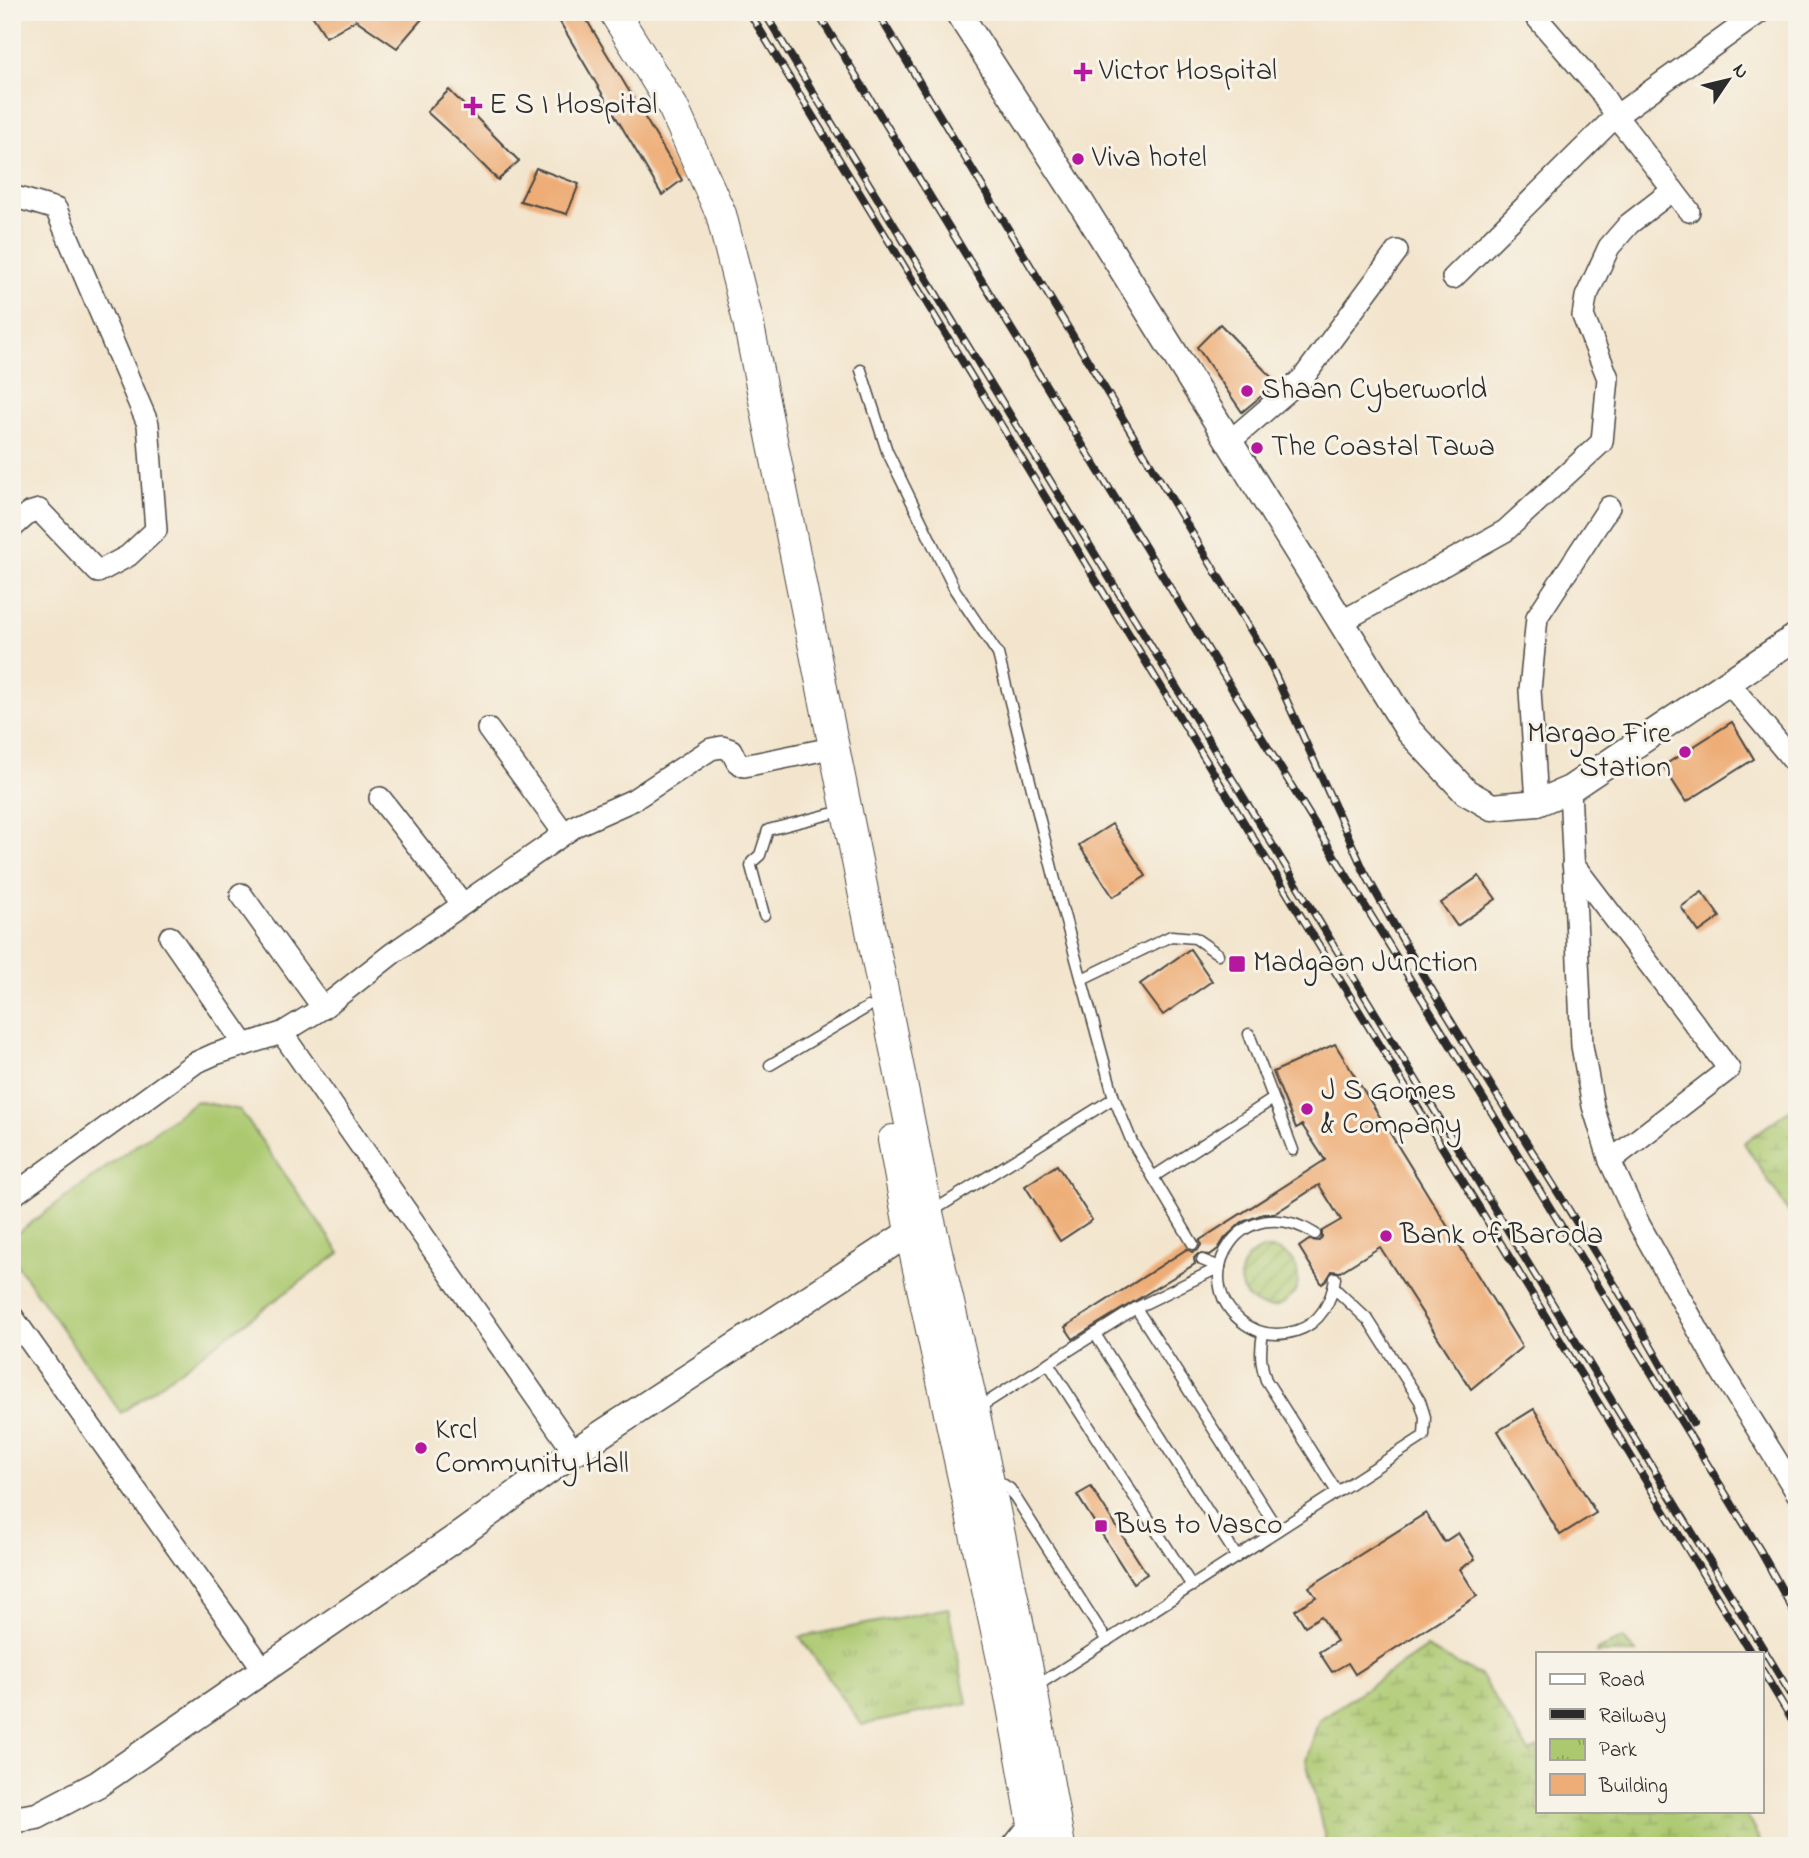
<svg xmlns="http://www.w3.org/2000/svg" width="1809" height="1858" viewBox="0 0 1809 1858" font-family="'Indie Flower',sans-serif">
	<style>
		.grass { fill: #acc970; stroke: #6c7a4e; stroke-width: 2 }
		.wetland { fill: url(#wetland-marsh); stroke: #6c7a4e; stroke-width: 2 }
		.park { fill: url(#park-tufts); stroke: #6c7a4e; stroke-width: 2 }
		.garden { fill: url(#garden-furrows); stroke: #6c7a4e; stroke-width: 2 }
		.building { fill: #eead77 }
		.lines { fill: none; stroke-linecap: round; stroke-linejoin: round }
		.service-casing { stroke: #494743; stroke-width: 13 }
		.minor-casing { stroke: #494743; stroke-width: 24 }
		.tertiary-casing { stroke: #494743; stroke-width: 29 }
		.secondary-casing { stroke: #494743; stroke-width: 32 }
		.service { stroke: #fff; stroke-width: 10 }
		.minor { stroke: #fff; stroke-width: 21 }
		.tertiary { stroke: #fff; stroke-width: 26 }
		.secondary { stroke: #fff; stroke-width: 30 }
		.rail-casing { stroke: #2b2b2b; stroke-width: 8 }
		.rail { stroke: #f7f3e8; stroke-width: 5; stroke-dasharray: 16; stroke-linecap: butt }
		.poi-dot { fill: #b5179e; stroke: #f7f3e8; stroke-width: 2.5 }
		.labels { text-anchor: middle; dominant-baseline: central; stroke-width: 6; stroke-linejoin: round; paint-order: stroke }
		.poi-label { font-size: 30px; fill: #2b2b2b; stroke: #f7f3e8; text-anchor: start }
	</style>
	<defs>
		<pattern id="wetland-marsh" width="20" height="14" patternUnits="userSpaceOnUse" patternTransform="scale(1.75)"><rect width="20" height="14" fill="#acc970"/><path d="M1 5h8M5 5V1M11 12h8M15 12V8" fill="none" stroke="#8ca35c"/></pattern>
		<pattern id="park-tufts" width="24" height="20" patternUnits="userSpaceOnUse" patternTransform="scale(1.75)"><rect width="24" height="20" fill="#acc970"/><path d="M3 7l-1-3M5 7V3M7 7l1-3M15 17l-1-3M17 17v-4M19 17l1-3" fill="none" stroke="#8ca35c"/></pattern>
		<pattern id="garden-furrows" width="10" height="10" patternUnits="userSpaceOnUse" patternTransform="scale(1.75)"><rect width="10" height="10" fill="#acc970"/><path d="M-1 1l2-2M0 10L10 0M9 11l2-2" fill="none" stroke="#8ca35c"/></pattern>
	</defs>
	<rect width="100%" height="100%" fill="#f7f3e8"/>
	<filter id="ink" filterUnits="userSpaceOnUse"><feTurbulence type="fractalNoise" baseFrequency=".0143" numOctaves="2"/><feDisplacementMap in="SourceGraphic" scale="14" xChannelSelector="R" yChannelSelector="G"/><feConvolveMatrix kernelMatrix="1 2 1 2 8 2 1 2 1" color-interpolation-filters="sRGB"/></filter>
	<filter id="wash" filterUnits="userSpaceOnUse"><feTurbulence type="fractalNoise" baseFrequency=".00686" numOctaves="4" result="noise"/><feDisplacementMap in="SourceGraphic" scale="28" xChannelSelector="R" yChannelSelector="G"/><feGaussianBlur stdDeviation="1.57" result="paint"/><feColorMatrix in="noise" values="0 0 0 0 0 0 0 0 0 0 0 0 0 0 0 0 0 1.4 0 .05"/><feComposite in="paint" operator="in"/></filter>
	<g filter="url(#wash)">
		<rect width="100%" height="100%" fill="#f3e5cd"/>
		<!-- grass -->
		<polygon class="grass" points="196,1101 240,1110 340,1253 121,1413 12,1258 12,1237"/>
		<!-- wetland -->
		<g class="wetland">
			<polygon points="1797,1104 1797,1225 1744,1143"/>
			<polygon points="1623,1638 1636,1653 1597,1653 1598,1650"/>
			<polygon points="1426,1648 1480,1675 1529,1752 1538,1748 1538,1811 1744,1811 1763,1846 1327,1846 1306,1760 1319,1720"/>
		</g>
		<!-- park -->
		<polygon class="park" points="948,1608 967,1703 862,1725 800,1637"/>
		<!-- garden -->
		<circle class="garden" cx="1269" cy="1278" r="29"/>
		<g id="blocks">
			<!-- building -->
			<g class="building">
				<polygon points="310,12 428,12 397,48 356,20 326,37"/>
				<polygon points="554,12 582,12 682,180 662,195"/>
				<polygon points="449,90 519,161 498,180 461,143 427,112"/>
				<polygon points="536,168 579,184 567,214 520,201"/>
				<polygon points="1220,324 1277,383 1242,412 1197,347"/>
				<polygon points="1732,722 1754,759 1686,802 1663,766"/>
				<polygon points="1112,824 1146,876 1113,897 1079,845"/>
				<polygon points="1479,876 1496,899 1457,926 1441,903"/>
				<polygon points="1702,892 1720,917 1699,932 1681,907"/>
				<polygon points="1190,949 1212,981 1163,1015 1140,984"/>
				<polygon points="1335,1044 1522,1347 1471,1389 1380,1247 1340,1272 1332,1271 1326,1281 1322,1284 1299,1247 1309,1240 1319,1241 1322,1237 1322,1231 1341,1220 1319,1185 1274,1214 1263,1214 1242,1222 1225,1238 1218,1249 1210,1255 1198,1254 1194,1258 1195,1264 1073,1339 1065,1327 1187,1249 1192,1252 1198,1250 1201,1245 1200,1240 1325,1160 1302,1125 1296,1128 1273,1072"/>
				<polygon points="1057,1165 1092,1220 1060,1241 1025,1186"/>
				<polygon points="1534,1409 1596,1513 1560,1535 1498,1431"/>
				<polygon points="1091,1487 1147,1574 1133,1583 1077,1495"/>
				<polygon points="1426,1513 1444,1542 1458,1533 1475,1559 1460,1569 1477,1596 1355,1674 1348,1663 1332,1672 1319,1652 1337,1641 1321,1616 1305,1626 1295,1610 1316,1597 1309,1587"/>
			</g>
		</g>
	</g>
	<g filter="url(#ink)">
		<use href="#blocks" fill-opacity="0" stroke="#494743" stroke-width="2"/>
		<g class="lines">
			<defs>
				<g id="service">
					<polyline points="861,370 887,451 955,590 998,654 1060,900 1114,1098 1132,1142 1193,1244"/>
					<polyline points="764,915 751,866 752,862 760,855 768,830 830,814"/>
					<polyline points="1082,979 1171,936 1195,938 1218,954"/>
					<polyline points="1249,1034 1293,1150"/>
					<polyline points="770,1065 868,1007"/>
					<polyline points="1153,1177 1273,1099"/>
					<polyline points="931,1212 1114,1098"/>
					<path d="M 1315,1234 C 1243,1187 1186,1276 1241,1321 C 1257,1334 1276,1337 1296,1331 C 1320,1324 1332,1301 1335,1278"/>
					<polyline points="1202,1260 1220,1267"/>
					<polyline points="1136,1308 1278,1530"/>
					<path d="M 1263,1333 C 1260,1350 1260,1363 1266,1380 L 1337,1492"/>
					<polyline points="1095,1334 1237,1557"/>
					<polyline points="1048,1363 1192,1586"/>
					<polyline points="978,1408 1136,1308 1220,1267"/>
					<polyline points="995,1479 1010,1489 1107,1641"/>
					<polyline points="1035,1687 1424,1436 1425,1417 1420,1401 1369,1321 1333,1287"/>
				</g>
				<g id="minor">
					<polyline points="1532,12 1600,91 1616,116 1689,211"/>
					<polyline points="12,196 56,209 148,424 156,530 128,556 98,572 39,510 29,513 12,528"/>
					<polyline points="1453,278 1616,116 1760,12"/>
					<polyline points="1229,442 1303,378 1397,251"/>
					<polyline points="1341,622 1505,531 1602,442 1608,378 1583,316 1586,297 1609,247 1629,224 1673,190"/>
					<polyline points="1728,682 1797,765"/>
					<polyline points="488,729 564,833"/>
					<polyline points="1570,789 1582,1046 1593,1106 1610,1161 1639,1224 1718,1366 1797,1493"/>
					<polyline points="380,798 462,903"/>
					<polyline points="1537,803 1530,690 1537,617 1609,507"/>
					<polyline points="1573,864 1729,1069 1610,1161"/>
					<polyline points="241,894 323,1008 393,953 577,825 633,800 711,749 722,747 731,750 737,762 744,766 817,751"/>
					<polyline points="170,937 245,1045"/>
					<polyline points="282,1033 574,1452"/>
					<polyline points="12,1196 195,1063 215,1054 282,1033 323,1008"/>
					<polyline points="12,1316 264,1670"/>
					<polyline points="1013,1846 1032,1822 1041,1818"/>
				</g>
				<g id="tertiary">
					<polyline points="958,12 1078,198 1409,731 1466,792 1492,807 1537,803 1570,789 1797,636"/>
					<polyline points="12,1820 37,1816 98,1784 461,1534 574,1452 910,1232 922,1220"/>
				</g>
				<g id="secondary">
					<polyline points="614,12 673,107 721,214 748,321 928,1213 974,1410 1032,1689 1060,1846"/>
					<polyline points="893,1140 910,1232 1011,1701 1037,1846"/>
				</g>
			</defs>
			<!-- service casing -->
			<use href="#service" class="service-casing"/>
			<!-- minor casing -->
			<use href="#minor" class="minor-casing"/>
			<!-- tertiary casing -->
			<use href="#tertiary" class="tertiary-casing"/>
			<!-- secondary casing -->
			<use href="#secondary" class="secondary-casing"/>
			<!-- service -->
			<use href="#service" class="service"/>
			<!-- minor -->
			<use href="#minor" class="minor"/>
			<!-- tertiary -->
			<use href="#tertiary" class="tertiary"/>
			<!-- secondary -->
			<use href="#secondary" class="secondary"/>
			<defs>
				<g id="rail">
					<polyline points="749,12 1751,1653"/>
					<polyline points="764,12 1797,1704"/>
					<polyline points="817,12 1760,1550 1797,1617"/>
					<path d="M 877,12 L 1267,657 L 1364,871 C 1466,1060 1593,1233 1693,1423"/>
					<polyline points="1762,1670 1797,1728"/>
				</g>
			</defs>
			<!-- rail casing -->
			<use href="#rail" class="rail-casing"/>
			<!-- rail -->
			<use href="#rail" class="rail"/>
		</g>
	</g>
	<!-- markers -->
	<g class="poi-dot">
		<path d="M1079.5 61.5h7v7h7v7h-7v7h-7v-7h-7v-7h7z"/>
		<path d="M469.5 95.5h7v7h7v7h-7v7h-7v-7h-7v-7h7z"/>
		<circle cx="1078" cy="159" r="7"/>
		<circle cx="1247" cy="391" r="7"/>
		<circle cx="1257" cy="448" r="7"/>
		<circle cx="1685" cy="752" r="7"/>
		<rect x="1228" y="955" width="18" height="18" rx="3.5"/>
		<circle cx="1307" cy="1109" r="7"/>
		<circle cx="1386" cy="1236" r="7"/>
		<circle cx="421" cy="1448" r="7"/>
		<rect x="1094" y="1519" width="14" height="14" rx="3.5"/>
	</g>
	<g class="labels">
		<!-- poi labels -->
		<g class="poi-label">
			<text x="1099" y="72">Victor Hospital</text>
			<text x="489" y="106">E S I Hospital</text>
			<text x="1092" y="159">Viva hotel</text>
			<text x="1261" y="391">Shaan Cyberworld</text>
			<text x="1271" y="448">The Coastal Tawa</text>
			<text x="1671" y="735" text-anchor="end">Margao Fire<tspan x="1671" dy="34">Station</tspan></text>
			<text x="1253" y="964">Madgaon Junction</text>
			<text x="1321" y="1092">J S Gomes<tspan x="1321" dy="34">&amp; Company</tspan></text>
			<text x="1400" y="1236">Bank of Baroda</text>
			<text x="435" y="1431">Krcl<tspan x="435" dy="34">Community Hall</tspan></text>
			<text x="1115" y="1526">Bus to Vasco</text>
		</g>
	</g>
	<!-- margin -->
	<rect width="1809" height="1858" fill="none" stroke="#f7f3e8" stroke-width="42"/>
	<!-- legend -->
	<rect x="1536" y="1652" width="228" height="161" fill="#f7f3e8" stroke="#a5a39c" stroke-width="2"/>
	<rect x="1550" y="1674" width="35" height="10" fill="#ffffff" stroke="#a5a39c" stroke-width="2"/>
	<text x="1599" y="1686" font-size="21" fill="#2b2b2b">Road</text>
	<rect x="1550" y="1709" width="35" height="10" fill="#2b2b2b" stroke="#a5a39c" stroke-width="2"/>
	<text x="1599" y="1722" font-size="21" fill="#2b2b2b">Railway</text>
	<rect x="1550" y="1739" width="35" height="21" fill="url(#park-tufts)" stroke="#a5a39c" stroke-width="2"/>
	<text x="1599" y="1756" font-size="21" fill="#2b2b2b">Park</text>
	<rect x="1550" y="1774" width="35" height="21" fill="#eead77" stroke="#a5a39c" stroke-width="2"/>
	<text x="1599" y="1792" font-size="21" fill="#2b2b2b">Building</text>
	<!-- north arrow -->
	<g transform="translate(1728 80) rotate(55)" stroke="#f7f3e8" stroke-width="5" paint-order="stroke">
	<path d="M0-5L12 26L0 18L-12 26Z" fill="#2b2b2b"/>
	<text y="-10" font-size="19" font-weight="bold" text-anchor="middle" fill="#2b2b2b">N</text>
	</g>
</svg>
